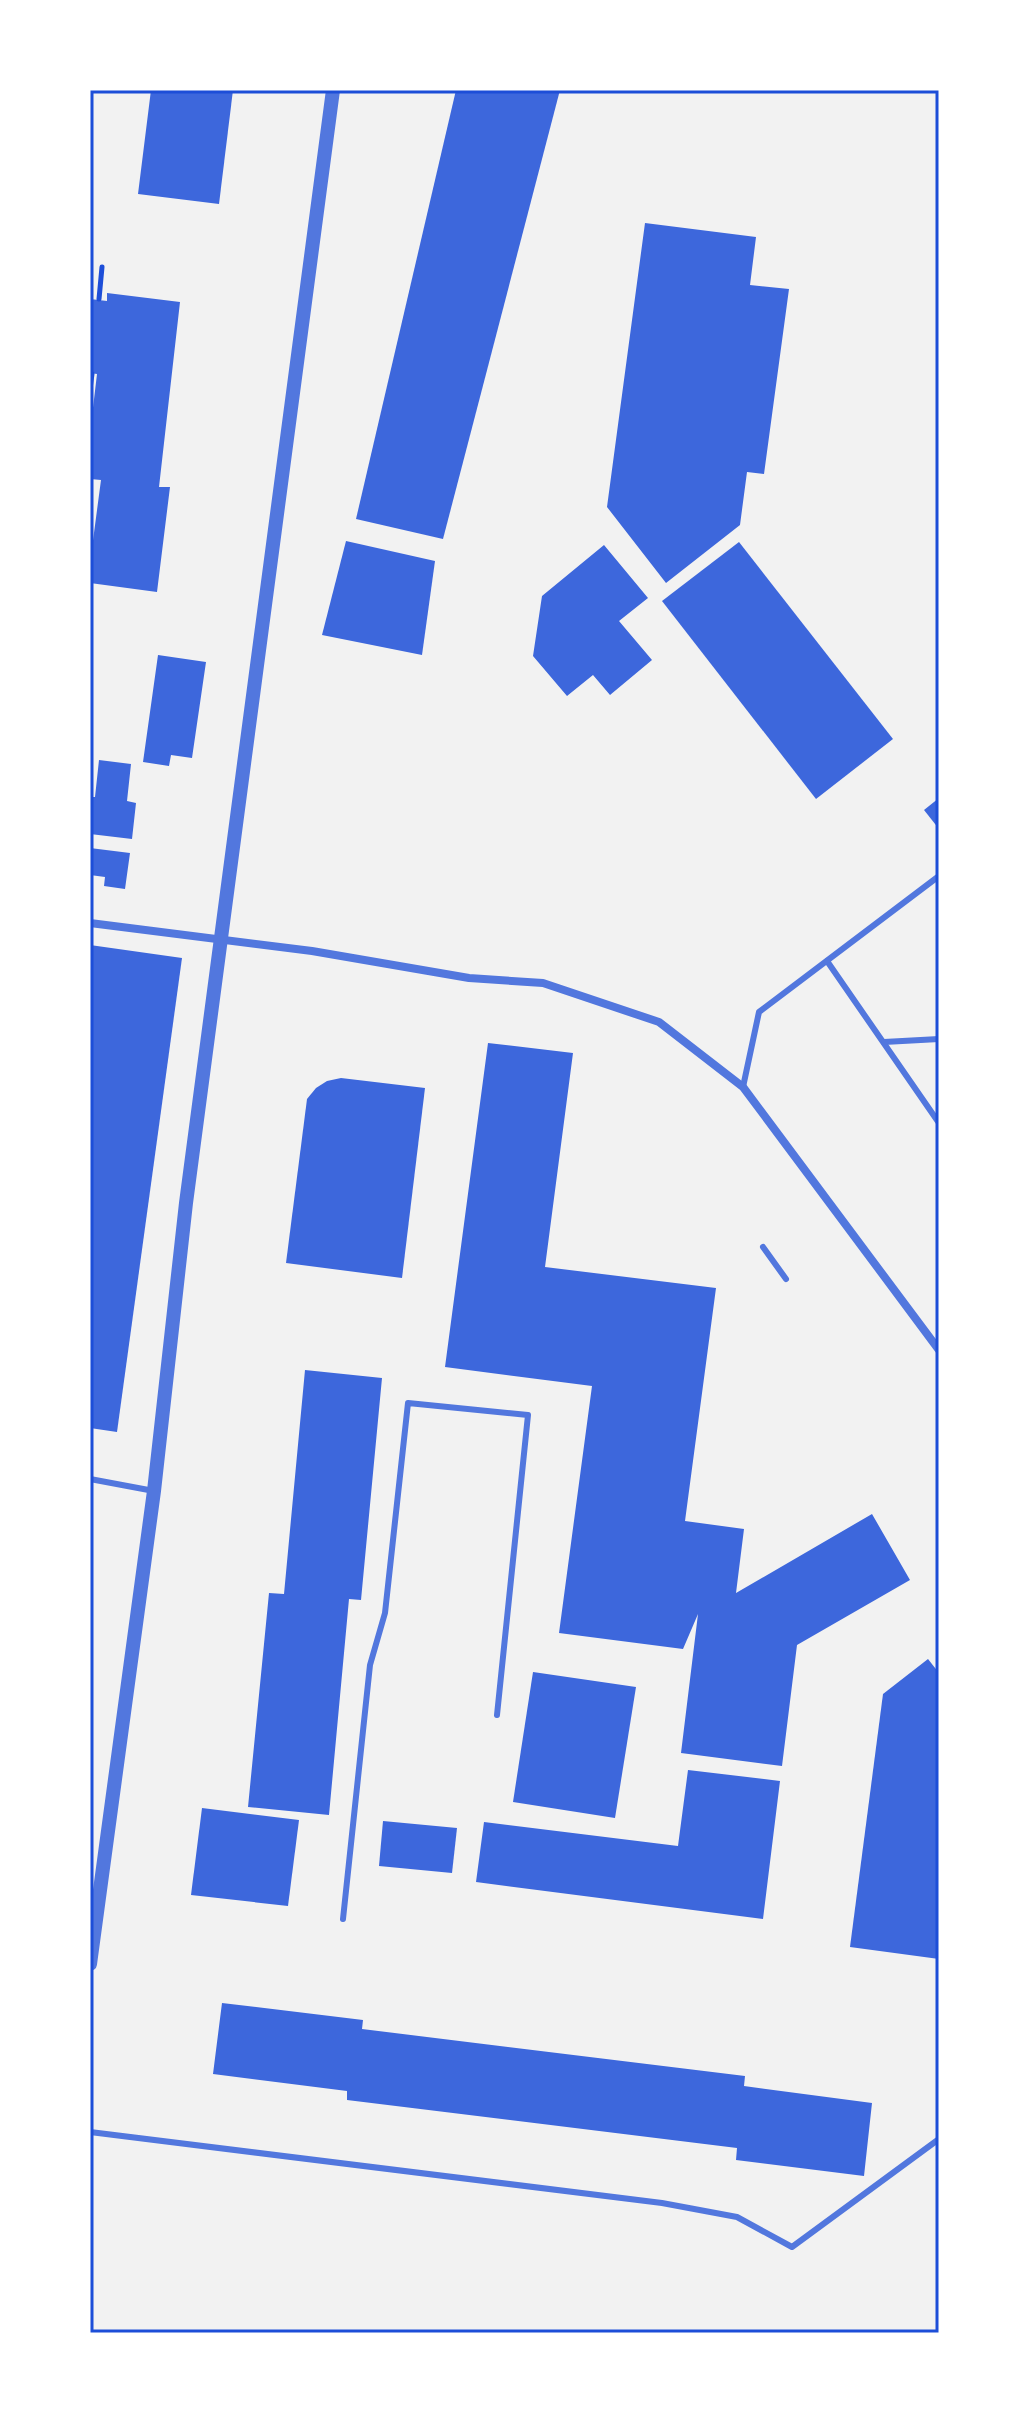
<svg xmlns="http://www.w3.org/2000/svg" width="1029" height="2423" viewBox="0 0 1029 2423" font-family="Raleway,sans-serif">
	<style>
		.building { fill: #3d67dc }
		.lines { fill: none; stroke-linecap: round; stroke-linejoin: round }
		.path { stroke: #1d4ed8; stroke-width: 5 }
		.service { stroke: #5277de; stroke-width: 6 }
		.minor { stroke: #5277de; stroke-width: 8 }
		.tertiary { stroke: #5277de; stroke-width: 14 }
		.neatline { fill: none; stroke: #1d4ed8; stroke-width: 3 }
	</style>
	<rect width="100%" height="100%" fill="#f2f2f2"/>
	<!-- building -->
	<g class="building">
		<polygon points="151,90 233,90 219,204 138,194"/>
		<polygon points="456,90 560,90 443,539 356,519"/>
		<polygon points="645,223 756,237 750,285 789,289 764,474 747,472 740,525 666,583 607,507"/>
		<polygon points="107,293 180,302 159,487 170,487 157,592 90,583 90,563 101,480 90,479 90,433 97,374 90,373 90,299 107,301"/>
		<polygon points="346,541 435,561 422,655 322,635"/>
		<polygon points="739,542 893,739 816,799 662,601"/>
		<polygon points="604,545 648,598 619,621 652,660 610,695 593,675 567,696 533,656 542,596"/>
		<polygon points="158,655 206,662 192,758 171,755 169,766 143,762"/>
		<polygon points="99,760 131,764 127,801 136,803 132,839 90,834 90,797 95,797"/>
		<polygon points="939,798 939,829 924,810"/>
		<polygon points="90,848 130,853 125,889 104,886 105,877 90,875"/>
		<polygon points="90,945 182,958 117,1432 90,1428"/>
		<polygon points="488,1043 573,1053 545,1267 716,1288 685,1521 744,1529 736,1593 872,1514 910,1580 797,1645 782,1766 681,1753 698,1614 683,1649 559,1633 592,1386 445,1367"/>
		<polygon points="341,1078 425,1088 402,1278 286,1263 307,1099 316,1088 327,1081"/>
		<polygon points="305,1370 382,1378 361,1600 349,1599 329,1815 248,1807 269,1593 284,1594"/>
		<polygon points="928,1659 939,1673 939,1959 850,1947 883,1694"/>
		<polygon points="533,1672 636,1687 615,1818 513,1802"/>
		<polygon points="688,1770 780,1781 763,1919 476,1882 484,1822 678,1846"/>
		<polygon points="202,1808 299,1820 288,1906 191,1895"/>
		<polygon points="383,1821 457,1828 452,1873 379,1866"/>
		<polygon points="222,2003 363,2020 362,2029 745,2076 744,2086 872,2103 864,2176 736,2160 737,2148 347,2100 347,2091 213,2074"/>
	</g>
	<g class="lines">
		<!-- path -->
		<g class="path">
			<polyline points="99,299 102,267"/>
			<polyline points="90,389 92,374"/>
		</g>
		<!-- service -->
		<g class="service">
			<polyline points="827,961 939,1123"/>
			<polyline points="884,1042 939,1039"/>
			<polyline points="743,1087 759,1012 939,876"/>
			<polyline points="763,1247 786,1279"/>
			<polyline points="90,1479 154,1491"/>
			<polyline points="343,1919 370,1665 385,1613 408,1403 528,1415 497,1715"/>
			<polyline points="90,2132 662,2203 737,2217 792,2247 939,2139"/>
		</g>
		<!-- minor -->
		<polyline class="minor" points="90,923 312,951 469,978 543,983 659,1022 743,1087 939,1350"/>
		<!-- tertiary -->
		<polyline class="tertiary" points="90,1964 154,1491 186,1203 333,90"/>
	</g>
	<!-- border -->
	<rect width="1029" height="2423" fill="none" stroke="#ffffff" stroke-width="184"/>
	<rect x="92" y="92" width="845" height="2239" class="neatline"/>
</svg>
